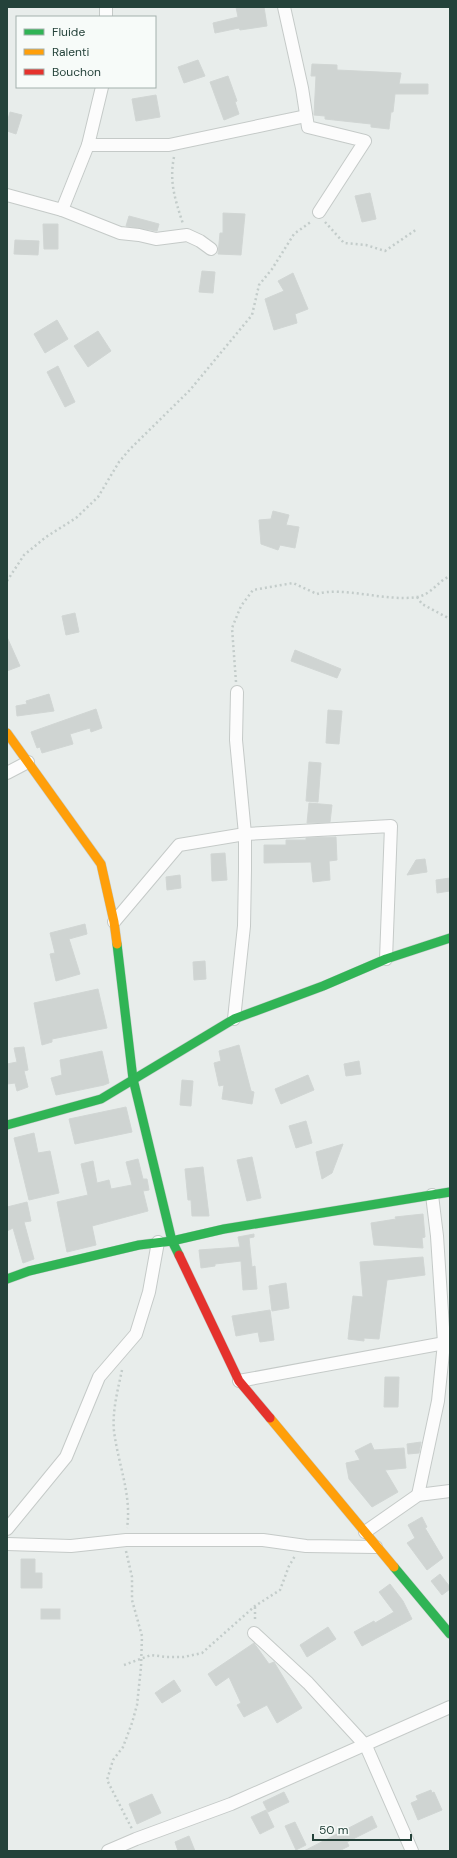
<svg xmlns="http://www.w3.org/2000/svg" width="457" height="1858" viewBox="0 0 457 1858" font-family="'DM Sans',sans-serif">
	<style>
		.building { fill: #cfd4d2; stroke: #d1d6d4 }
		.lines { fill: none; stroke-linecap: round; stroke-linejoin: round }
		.street-casing { stroke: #c5cac8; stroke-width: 14 }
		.fast-casing { stroke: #c3cbc8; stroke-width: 10 }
		.slow-casing { stroke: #c3cbc8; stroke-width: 10 }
		.jam-casing { stroke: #c3cbc8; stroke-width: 10 }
		.path { stroke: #c3ccca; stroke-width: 2.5; stroke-dasharray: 2 3; stroke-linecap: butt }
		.street { stroke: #fcfcfc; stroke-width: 12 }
		.fast { stroke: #30b455; stroke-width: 9 }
		.slow { stroke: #ff9f0a; stroke-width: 9 }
		.jam { stroke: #e5322d; stroke-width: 9 }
	</style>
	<rect width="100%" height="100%" fill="#e8edeb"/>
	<!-- building -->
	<g class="building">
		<polygon points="236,7 264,7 267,26 240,30 239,28 215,33 213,23 238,17"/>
		<polygon points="198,60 205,76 184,83 178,67"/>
		<polygon points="312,64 337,65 337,70 401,73 399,84 428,84 428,94 395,94 393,112 391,112 389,129 371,127 371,124 325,119 325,116 314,115 316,76 311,76"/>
		<polygon points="228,76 237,101 235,102 239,114 224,120 210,82"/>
		<polygon points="156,95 160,117 136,121 132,99"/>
		<polygon points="10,112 22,115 16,134 7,131 7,123"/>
		<polygon points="370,193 376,219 362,222 355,196"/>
		<polygon points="223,213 245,214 241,255 218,254 220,233 223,233"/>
		<polygon points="129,216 159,224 157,231 126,226"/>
		<polygon points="43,224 58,224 58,249 44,249"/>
		<polygon points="15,240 39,241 38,255 14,254"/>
		<polygon points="202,271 215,272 213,293 199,292"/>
		<polygon points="293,273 308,309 295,314 297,323 274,330 265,299 284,291 278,281"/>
		<polygon points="57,320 68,339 45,353 34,334"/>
		<polygon points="98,331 111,351 88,367 74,346"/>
		<polygon points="58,366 75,402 65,407 47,372"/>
		<polygon points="273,511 289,515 286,525 299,527 295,548 280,545 278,550 261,544 259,520 271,519"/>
		<polygon points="75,613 79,632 66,635 62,616"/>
		<polygon points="7,637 20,666 7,671"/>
		<polygon points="295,650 341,669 337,678 291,661"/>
		<polygon points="49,694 54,711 17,716 16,706 27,704 26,701"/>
		<polygon points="96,709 102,728 91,732 90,728 70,734 73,744 42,753 40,747 37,748 31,732"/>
		<polygon points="328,710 342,711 339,744 326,743"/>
		<polygon points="309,762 321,763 318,802 306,801"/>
		<polygon points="309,803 332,805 330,822 307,823"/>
		<polygon points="336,837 337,860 329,861 330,880 313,882 311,862 264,863 264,845 286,845 286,840 306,840 306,838"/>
		<polygon points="225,853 227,880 212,881 211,854"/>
		<polygon points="425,859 427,872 407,875 416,860"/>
		<polygon points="180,875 181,888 167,890 166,877"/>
		<polygon points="450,878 450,891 437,893 436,880"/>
		<polygon points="85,924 87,934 69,939 80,974 56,981 50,954 55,953 50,933"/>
		<polygon points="205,961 206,979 194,980 193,962"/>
		<polygon points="98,989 107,1028 52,1039 52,1042 42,1045 34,1003"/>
		<polygon points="239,1045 251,1091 254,1092 252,1104 222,1099 224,1085 219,1086 214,1063 221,1061 219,1051"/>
		<polygon points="24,1047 28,1070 24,1071 28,1087 17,1091 15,1083 7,1084 7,1064 17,1062 14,1048"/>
		<polygon points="102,1051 109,1083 104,1085 56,1095 51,1078 62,1075 60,1060"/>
		<polygon points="359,1061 361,1074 346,1076 344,1064"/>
		<polygon points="308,1075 314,1090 281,1104 275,1089"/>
		<polygon points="182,1080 193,1081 191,1106 180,1105"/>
		<polygon points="126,1107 132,1132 75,1144 69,1119"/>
		<polygon points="306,1121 312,1143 296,1148 289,1126"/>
		<polygon points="34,1133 38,1153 50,1151 59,1193 29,1200 14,1138"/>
		<polygon points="343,1144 332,1173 322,1179 316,1152"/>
		<polygon points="252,1157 261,1198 247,1201 237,1160"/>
		<polygon points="138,1159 143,1179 147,1179 149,1190 143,1191 148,1211 92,1226 96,1245 67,1252 57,1202 88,1195 81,1164 93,1161 97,1183 109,1180 111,1189 132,1185 126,1162"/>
		<polygon points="203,1167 209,1216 192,1216 191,1200 188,1200 185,1169"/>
		<polygon points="27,1202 31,1221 24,1222 34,1259 23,1263 13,1228 7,1231 7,1207"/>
		<polygon points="423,1214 425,1237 422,1238 423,1248 374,1245 371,1223 396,1219 395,1217"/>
		<polygon points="254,1234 254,1237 249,1238 252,1267 255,1266 257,1289 243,1290 241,1261 215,1264 215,1266 201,1268 199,1250 240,1247 238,1237"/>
		<polygon points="423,1257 425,1275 387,1280 379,1339 364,1338 364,1341 348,1339 353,1296 363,1297 360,1262"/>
		<polygon points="286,1283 289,1308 272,1311 269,1286"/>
		<polygon points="270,1310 274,1340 260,1342 258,1332 236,1336 232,1316"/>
		<polygon points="385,1377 399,1377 398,1407 384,1407"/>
		<polygon points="421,1442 419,1453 408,1454 407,1444"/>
		<polygon points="371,1443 374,1450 404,1448 406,1468 385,1470 398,1492 372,1507 349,1479 346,1463 360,1460 355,1451"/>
		<polygon points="422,1517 427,1527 425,1528 443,1558 427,1570 407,1543 415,1538 408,1525"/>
		<polygon points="21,1559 35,1559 35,1573 42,1573 42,1588 21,1588"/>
		<polygon points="440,1574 450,1587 450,1589 442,1595 431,1581"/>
		<polygon points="390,1584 403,1601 412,1619 362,1646 354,1632 374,1621 375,1623 394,1612 379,1592"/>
		<rect x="41" y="1609" width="19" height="10"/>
		<polygon points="328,1627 336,1639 307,1657 300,1645"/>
		<polygon points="254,1643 269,1664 274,1662 302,1708 277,1723 267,1705 244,1717 237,1705 241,1703 229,1677 216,1686 208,1674"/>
		<polygon points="174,1680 181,1691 162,1703 155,1693"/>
		<polygon points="431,1790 432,1793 434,1792 442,1810 418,1820 411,1803 418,1800 416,1796"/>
		<polygon points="284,1792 289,1802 268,1812 263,1802"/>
		<polygon points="152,1794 161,1813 137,1824 129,1804"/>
		<polygon points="266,1810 274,1827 260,1834 251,1817"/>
		<polygon points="372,1816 377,1827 347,1842 349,1846 339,1851 304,1851"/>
		<polygon points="295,1822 306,1845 296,1850 285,1826"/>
		<polygon points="189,1836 195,1851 178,1851 175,1842"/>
	</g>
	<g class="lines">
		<defs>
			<g id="street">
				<polyline points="284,7 302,88 308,127 365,141 319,212"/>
				<polyline points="106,17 106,7"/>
				<polyline points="102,87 88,145 169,145 306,116"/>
				<polyline points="7,195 62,210 120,233 139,235 156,239 187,235 200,241 211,249"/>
				<polyline points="62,210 88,145"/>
				<polyline points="7,773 28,762"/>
				<polyline points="114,922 179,845 245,834 391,826 386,959"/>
				<polyline points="234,1019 244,926 245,870 245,834 236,740 237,692"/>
				<polyline points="239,1381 450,1342"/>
				<polyline points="418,1495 438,1401 444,1343 437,1236 432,1195"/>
				<polyline points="7,1529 66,1457 99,1377 136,1334 149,1292 158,1242"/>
				<polyline points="365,1532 418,1495 450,1491"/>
				<polyline points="7,1544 71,1546 126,1540 263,1540 306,1546 376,1547"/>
				<polyline points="254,1633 308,1683 366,1746 412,1851"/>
				<polyline points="108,1851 136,1839 231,1804 450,1707"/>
			</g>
			<g id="fast">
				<polyline points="117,944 133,1079 172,1241 179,1255"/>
				<polyline points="7,1125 101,1099 234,1019 323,986 386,959 450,938"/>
				<polyline points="7,1279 29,1271 139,1245 172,1241 224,1229 450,1192"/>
				<polyline points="394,1567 450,1634"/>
			</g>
			<g id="slow">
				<polyline points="7,733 101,864 114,922 117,944"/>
				<polyline points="270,1418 394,1567"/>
			</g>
			<polyline id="jam" points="179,1255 239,1381 270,1418"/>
		</defs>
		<!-- street casing -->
		<use href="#street" class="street-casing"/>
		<!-- fast casing -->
		<use href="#fast" class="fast-casing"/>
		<!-- slow casing -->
		<use href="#slow" class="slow-casing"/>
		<!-- jam casing -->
		<use href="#jam" class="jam-casing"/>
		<!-- path -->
		<g class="path">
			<path d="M 174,157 C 169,182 175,199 183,224"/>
			<polyline points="325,222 344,243 366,245 385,251 417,229"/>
			<polyline points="7,581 24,555 46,537 76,518 98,497 119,462 130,449 190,390 252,315 259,285 272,269 294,234 312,221"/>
			<polyline points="417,597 422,604 450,619"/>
			<path d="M 236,682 L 232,628 L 241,606 L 253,590 L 293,583 L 317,594 C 342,586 387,602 417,597 C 431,595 438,581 450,576"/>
			<path d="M 122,1370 C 118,1389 112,1411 114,1431 C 118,1464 132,1495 127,1528"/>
			<polyline points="126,1551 132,1577 132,1600 142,1636 141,1667 137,1705 132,1723 123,1747 113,1760 107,1780 132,1829"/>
			<polyline points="255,1607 255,1622"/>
			<polyline points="124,1665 151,1655 166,1657 184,1657 202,1653 255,1606 280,1590 289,1566 295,1556"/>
		</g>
		<!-- street -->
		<use href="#street" class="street"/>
		<!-- fast -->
		<use href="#fast" class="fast"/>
		<!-- slow -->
		<use href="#slow" class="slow"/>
		<!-- jam -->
		<use href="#jam" class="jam"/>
	</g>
	<!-- border -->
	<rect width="457" height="1858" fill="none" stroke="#24423a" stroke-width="16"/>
	<!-- legend -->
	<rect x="16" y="16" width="140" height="72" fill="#f7fbf9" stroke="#a3b1ad"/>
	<rect x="24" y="29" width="20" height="6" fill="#30b455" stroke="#a3b1ad"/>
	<text x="52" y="36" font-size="12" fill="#24423a">Fluide</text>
	<rect x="24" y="49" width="20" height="6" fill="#ff9f0a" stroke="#a3b1ad"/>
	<text x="52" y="56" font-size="12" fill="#24423a">Ralenti</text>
	<rect x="24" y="69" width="20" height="6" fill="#e5322d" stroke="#a3b1ad"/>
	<text x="52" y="76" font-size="12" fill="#24423a">Bouchon</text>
	<!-- scale -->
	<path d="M313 1834v6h98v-6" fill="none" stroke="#24423a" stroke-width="2"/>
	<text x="319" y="1834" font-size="12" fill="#24423a" stroke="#f7fbf9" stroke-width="3" paint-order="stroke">50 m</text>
</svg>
